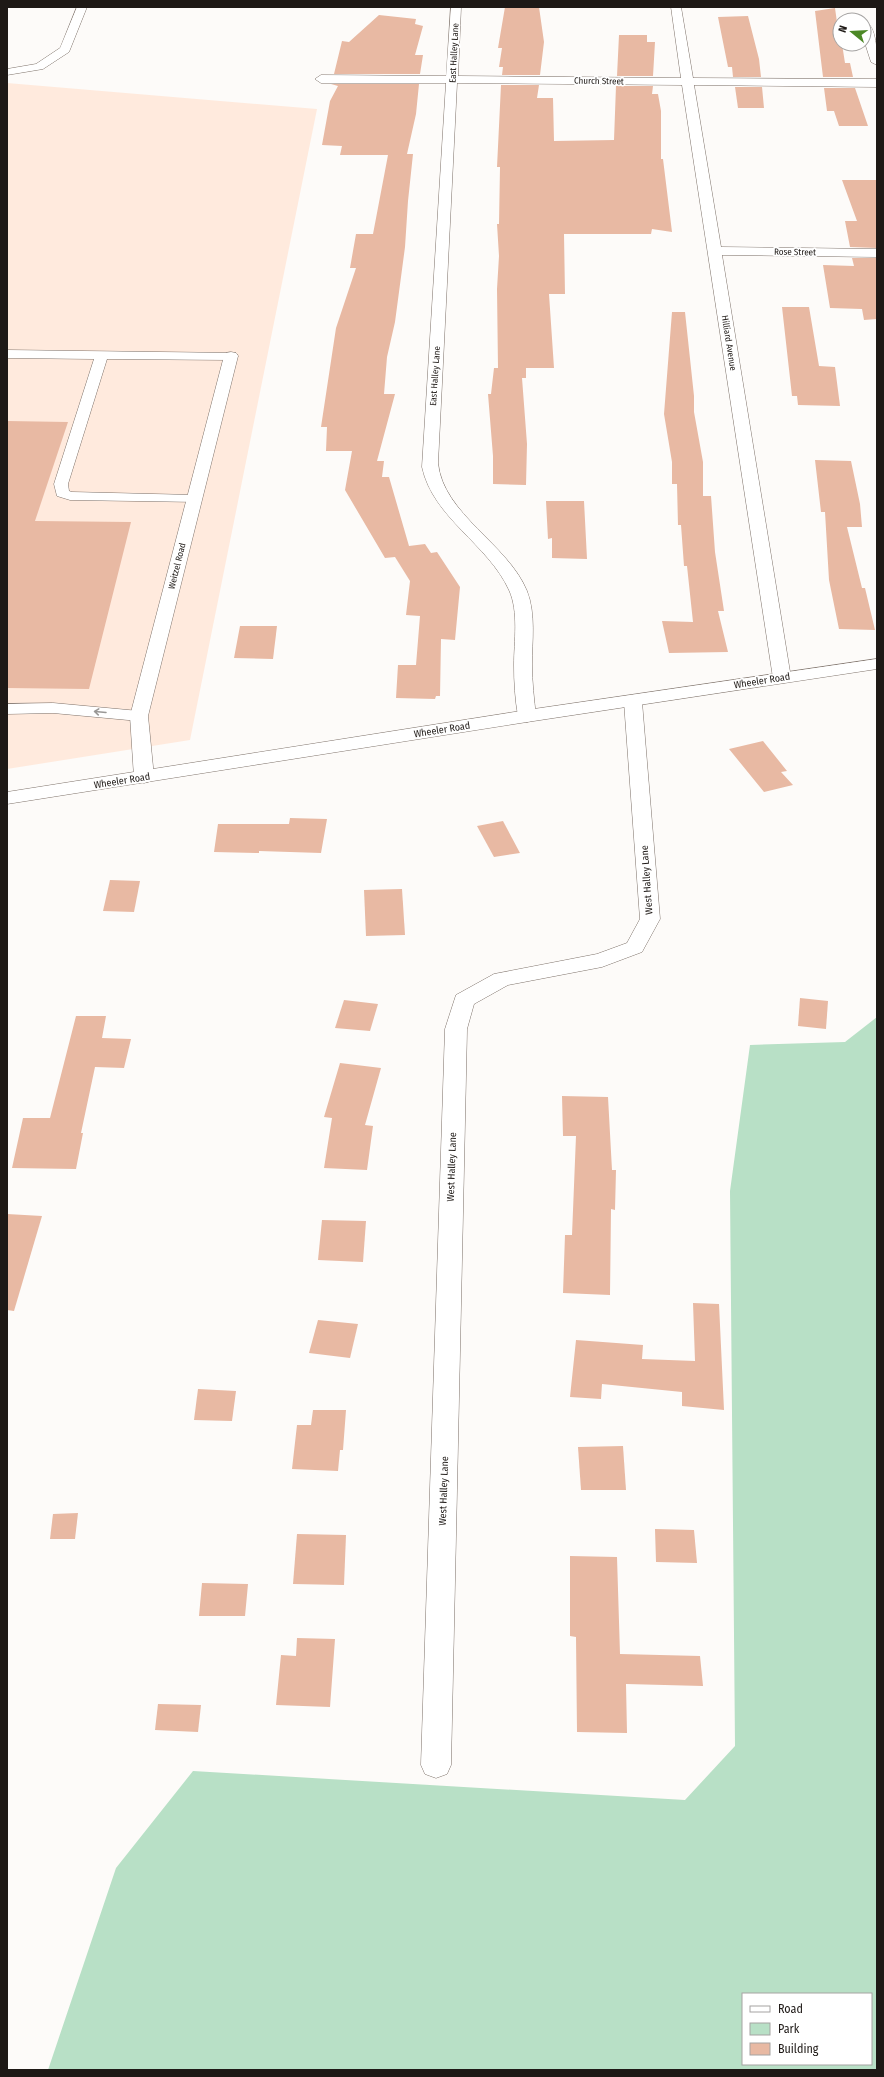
<svg xmlns="http://www.w3.org/2000/svg" width="884" height="2077" viewBox="0 0 884 2077" font-family="'Fira Sans Condensed',sans-serif">
	<style>
		.built { fill: #ffeadd }
		.green { fill: #b8e0c6; fill-rule: evenodd }
		.building { fill: #e8b9a3 }
		.lines { fill: none; stroke-linecap: round; stroke-linejoin: round }
		.lane-casing { stroke: #7e726a; stroke-width: 1 }
		.street-casing { stroke: #7e726a; stroke-width: 1 }
		.secondary-casing { stroke: #7e726a; stroke-width: 1 }
		.lane { fill: #fff; fill-rule: evenodd }
		.street { fill: #fff; fill-rule: evenodd }
		.secondary { fill: #fff; fill-rule: evenodd }
		.oneway { stroke: #9a9896 }
		.labels { text-anchor: middle; dominant-baseline: central; stroke-width: 3.5; stroke-linejoin: round; paint-order: stroke }
		.far-street-label { font-size: 9px; fill: #1e1916; stroke: #fff }
		.street-label { font-size: 10px; fill: #1e1916; stroke: #fff }
	</style>
	<rect width="100%" height="100%" fill="#fdfbf9"/>
	<!-- built -->
	<polygon class="built" points="7,83 317,109 190,740 7,769"/>
	<!-- green -->
	<path class="green" d="M 877,1017 L 877,2070 L 48,2070 L 116,1868 L 193,1771 L 685,1800 L 735,1746 L 730,1191 L 750,1045 L 845,1042 ZM 743,1994 L 871,1994 L 871,2064 L 743,2064 Z"/>
	<!-- building -->
	<g class="building">
		<polygon points="505,7 539,7 544,42 540,75 502,75 503,67 499,67 502,48 498,48"/>
		<polygon points="835,8 840,44 842,44 845,63 850,63 853,77 823,77 815,11"/>
		<polygon points="379,15 416,19 415,24 423,26 415,55 423,55 420,74 334,74 342,41 349,42"/>
		<polygon points="748,16 759,59 761,77 733,77 732,67 728,67 718,17"/>
		<polygon points="619,35 647,35 647,42 655,42 653,76 617,76"/>
		<polygon points="331,84 419,84 416,114 407,154 413,154 408,201 405,247 395,322 387,357 384,394 395,394 377,461 384,461 382,477 389,477 409,546 425,544 431,553 437,552 460,587 455,640 441,639 440,696 436,696 435,699 396,698 398,665 416,665 420,616 406,615 410,581 395,557 385,558 345,490 352,451 326,451 327,427 321,427 336,328 356,268 350,268 356,234 373,234 388,155 340,155 342,146 322,145 330,101 338,86"/>
		<polygon points="501,85 539,85 537,98 553,98 554,141 614,140 616,86 653,86 652,94 658,94 661,111 661,159 663,159 672,232 652,229 651,234 564,234 565,294 549,294 554,368 526,368 526,378 522,378 527,444 526,485 493,484 493,456 488,394 491,394 494,368 498,368 497,289 499,256 497,224 499,224 500,167 497,167"/>
		<polygon points="735,87 762,87 764,108 738,108"/>
		<polygon points="824,88 855,88 868,126 839,126 834,111 827,111"/>
		<polygon points="842,180 877,180 877,248 850,247 845,221 857,221"/>
		<polygon points="852,258 877,258 877,319 864,320 862,309 830,308 823,265 854,266"/>
		<polygon points="782,307 809,307 819,366 835,367 840,406 798,405 797,396 792,396"/>
		<polygon points="672,312 685,312 694,396 694,412 703,462 703,496 711,496 715,552 724,611 718,611 728,652 669,653 662,621 693,622 687,566 684,566 681,525 678,525 677,484 672,484 672,462 664,414"/>
		<polygon points="7,421 68,422 35,521 131,522 89,689 7,688"/>
		<polygon points="815,460 851,461 860,504 862,527 847,527 862,588 865,588 875,630 839,629 829,580 825,512 821,512"/>
		<polygon points="546,501 584,501 587,559 552,558 552,538 548,539"/>
		<polygon points="240,626 277,626 273,659 234,658"/>
		<polygon points="763,741 787,771 781,772 793,785 764,792 729,749"/>
		<polygon points="290,818 327,819 321,853 259,851 259,853 214,852 218,824 289,824"/>
		<polygon points="503,821 520,853 494,857 477,826"/>
		<polygon points="110,880 140,881 134,912 103,911"/>
		<polygon points="402,889 405,935 366,936 364,890"/>
		<polygon points="800,998 828,1001 826,1029 798,1026"/>
		<polygon points="344,1000 378,1004 370,1031 335,1028"/>
		<polygon points="76,1016 106,1016 102,1038 131,1039 124,1068 95,1067 81,1133 83,1133 76,1169 12,1168 23,1118 50,1118"/>
		<polygon points="340,1063 381,1068 365,1125 373,1126 367,1170 324,1168 332,1118 324,1117"/>
		<polygon points="562,1096 608,1097 612,1170 616,1170 615,1210 611,1209 610,1295 563,1293 565,1235 572,1235 576,1136 563,1136"/>
		<polygon points="7,1214 42,1216 14,1311 7,1310"/>
		<polygon points="322,1220 366,1221 363,1262 318,1260"/>
		<polygon points="693,1303 719,1304 724,1410 682,1406 682,1392 602,1384 601,1399 570,1397 576,1340 643,1345 642,1359 695,1361"/>
		<polygon points="318,1320 358,1324 350,1358 309,1353"/>
		<polygon points="198,1389 236,1391 232,1421 194,1420"/>
		<polygon points="313,1410 346,1410 343,1450 340,1450 338,1471 292,1469 297,1425 311,1425"/>
		<polygon points="623,1446 626,1490 581,1490 578,1447"/>
		<polygon points="78,1513 75,1539 50,1539 53,1514"/>
		<polygon points="655,1529 694,1530 697,1563 656,1562"/>
		<polygon points="297,1534 346,1535 344,1585 293,1584"/>
		<polygon points="570,1556 617,1557 620,1654 700,1656 703,1686 626,1684 627,1733 577,1732 576,1637 570,1636"/>
		<polygon points="202,1583 248,1584 245,1616 199,1616"/>
		<polygon points="297,1638 335,1639 330,1707 276,1705 281,1655 296,1656"/>
		<polygon points="158,1704 201,1705 198,1732 155,1730"/>
	</g>
	<g class="lines">
		<defs>
			<g id="lane">
				<polygon points="7,350 236,353 238,356 236,359 231,360 107,359 68,484 69,491 72,492 194,495 199,496 201,499 199,502 70,500 57,496 54,484 94,359 7,358"/>
				<polygon points="53,703 139,711 145,712 147,716 145,720 139,721 53,713 7,714 7,704"/>
			</g>
			<g id="street">
				<polygon points="77,7 87,7 69,52 43,69 7,75 7,69 36,64 60,48"/>
				<path d="M 451,7 L 461,7 L 458,76 L 681,78 L 671,7 L 681,7 L 693,78 L 877,79 L 877,87 L 694,85 L 721,247 L 877,249 L 877,257 L 722,255 L 791,678 L 788,682 L 782,683 L 776,682 L 773,678 L 682,85 L 457,83 L 438,463 C 443,514 508,544 527,591 C 536,614 532,641 532,664 C 532,682 534,699 536,716 L 534,720 L 527,722 L 520,720 L 518,716 C 515,699 514,682 514,665 C 514,641 519,612 509,590 C 488,544 433,518 422,467 L 446,83 L 321,83 L 315,79 L 321,75 L 446,76 Z"/>
				<path d="M 864,21 C 877,24 877,55 877,65 L 871,62 L 864,40 Z"/>
				<polygon points="231,352 236,353 238,356 148,716 154,777 151,781 144,783 137,781 134,777 130,716 224,356 226,353"/>
				<polygon points="633,696 639,698 642,702 660,919 642,952 602,967 508,985 474,1004 467,1029 451,1765 447,1774 436,1778 425,1774 421,1765 445,1029 456,995 494,974 597,954 627,943 640,919 624,702 627,698"/>
			</g>
			<polygon id="secondary" points="877,659 877,669 527,722 7,804 7,792 527,710"/>
		</defs>
		<!-- lane casing -->
		<use href="#lane" class="lane-casing"/>
		<!-- street casing -->
		<use href="#street" class="street-casing"/>
		<!-- secondary casing -->
		<use href="#secondary" class="secondary-casing"/>
		<!-- lane -->
		<use href="#lane" class="lane"/>
		<!-- street -->
		<use href="#street" class="street"/>
		<!-- secondary -->
		<use href="#secondary" class="secondary"/>
	</g>
	<!-- one-way arrows -->
	<defs><path id="oneway-shaft" d="M-6 0H5M1.5-3L5.5 0L1.5 3" fill="none" stroke-width="1.6" stroke-linecap="round" stroke-linejoin="round"/></defs>
	<use class="oneway" href="#oneway-shaft" transform="translate(100 712) rotate(-175)"/>
	<g class="labels">
		<!-- far-street labels -->
		<g class="far-street-label">
			<text transform="translate(454 53) rotate(-87)">East Halley Lane</text>
			<text transform="translate(599 81) rotate(1)">Church Street</text>
			<text transform="translate(795 252) rotate(1)">Rose Street</text>
			<text transform="translate(729 343) rotate(81)">Hilliard Avenue</text>
			<text transform="translate(435 376) rotate(-86)">East Halley Lane</text>
			<text transform="translate(177 566) rotate(-76)">Weitzel Road</text>
		</g>
		<!-- street labels -->
		<g class="street-label">
			<text transform="translate(762 681) rotate(-9)">Wheeler Road</text>
			<text transform="translate(442 730) rotate(-9)">Wheeler Road</text>
			<text transform="translate(122 781) rotate(-9)">Wheeler Road</text>
			<text transform="translate(647 880) rotate(-94)">West Halley Lane</text>
			<text transform="translate(452 1167) rotate(-88)">West Halley Lane</text>
			<text transform="translate(444 1491) rotate(-88)">West Halley Lane</text>
		</g>
	</g>
	<!-- border -->
	<rect width="884" height="2077" fill="none" stroke="#1e1916" stroke-width="16"/>
	<!-- legend -->
	<rect x="742" y="1993" width="130" height="72" fill="#ffffff" stroke="#a5a3a2"/>
	<rect x="750" y="2006" width="20" height="6" fill="#ffffff" stroke="#a5a3a2"/>
	<text x="778" y="2013" font-size="12" fill="#1e1916">Road</text>
	<rect x="750" y="2023" width="20" height="12" fill="#b8e0c6" stroke="#a5a3a2"/>
	<text x="778" y="2033" font-size="12" fill="#1e1916">Park</text>
	<rect x="750" y="2043" width="20" height="12" fill="#e8b9a3" stroke="#a5a3a2"/>
	<text x="778" y="2053" font-size="12" fill="#1e1916">Building</text>
	<!-- north arrow -->
	<g transform="translate(852 32) rotate(288)"><circle r="19" fill="#ffffff" stroke="#a5a3a2"/>
	<path d="M0-3L7 15L0 10L-7 15Z" fill="#4c8826"/>
	<text y="-6" font-size="11" font-weight="bold" text-anchor="middle" fill="#1e1916">N</text>
	</g>
</svg>
